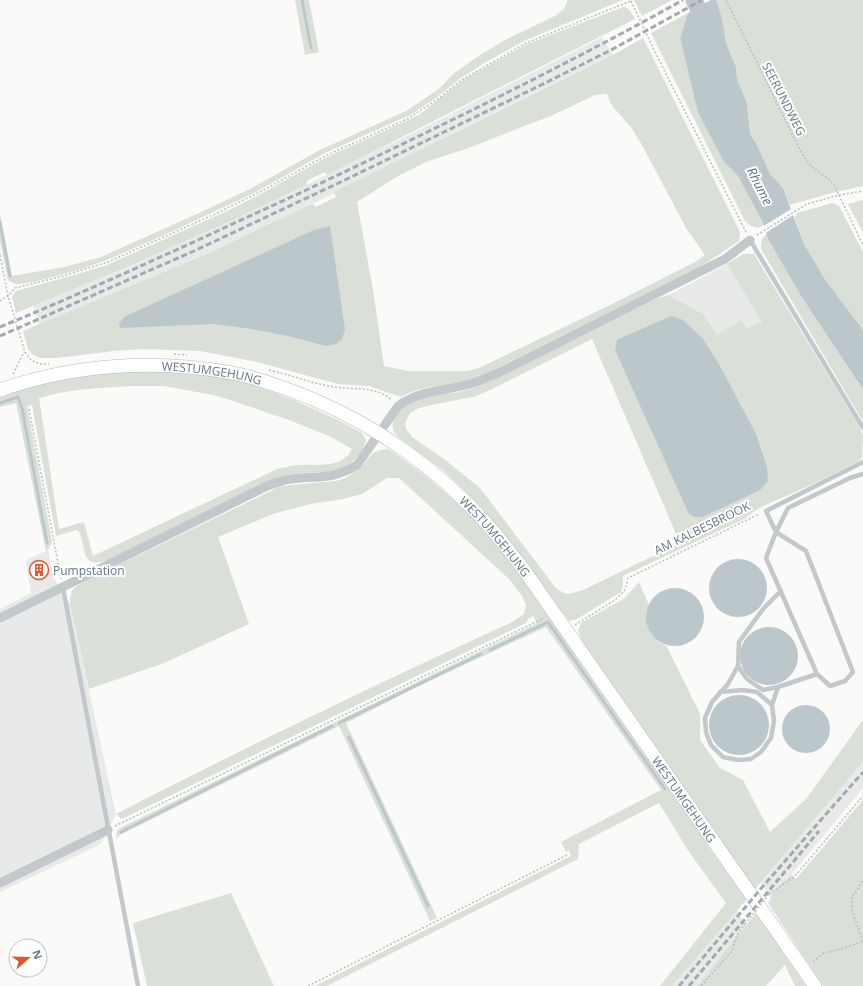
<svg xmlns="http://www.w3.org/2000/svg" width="863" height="986" viewBox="0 0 863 986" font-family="'Open Sans',sans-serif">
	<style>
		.built { fill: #e8e9e9 }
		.green { fill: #dadfd7; fill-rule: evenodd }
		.water { fill: #bbc7cb }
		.pier { fill: #fafaf8 }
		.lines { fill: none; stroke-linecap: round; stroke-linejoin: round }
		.stream { stroke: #bbc7cb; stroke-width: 3 }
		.river { stroke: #bbc7cb; stroke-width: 17 }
		.primary-casing { stroke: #b5babe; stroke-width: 14 }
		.path { stroke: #bbbfc2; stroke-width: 1.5; stroke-dasharray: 2 2; stroke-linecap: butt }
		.lane { stroke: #c3c8cc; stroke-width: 4.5 }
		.street { stroke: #c3c8cc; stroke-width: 9 }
		.primary { stroke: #fff; stroke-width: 13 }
		.rail { stroke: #a2aab0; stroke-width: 3; stroke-dasharray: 6 3; stroke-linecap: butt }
		.path-bridge { stroke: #bbbfc2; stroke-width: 1.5; stroke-dasharray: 2 2; stroke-linecap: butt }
		.labels { text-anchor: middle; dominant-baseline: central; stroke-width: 4; stroke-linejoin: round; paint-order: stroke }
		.street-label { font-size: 12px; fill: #657683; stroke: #fff }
		.poi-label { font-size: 12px; fill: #657683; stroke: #fff; text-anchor: start }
		.water-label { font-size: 13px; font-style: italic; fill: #60757c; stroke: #fff }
	</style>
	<rect width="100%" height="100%" fill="#fafaf8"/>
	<!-- built -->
	<g class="built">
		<polygon points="602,37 613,55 491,114 265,228 209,253 39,325 33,306 136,263 233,220 306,185 423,128"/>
		<polygon points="727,264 762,322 747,328 741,320 717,336 703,314 669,295"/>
		<polygon points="48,550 53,577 70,604 116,814 101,844 0,892 0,609 31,593 26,560"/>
		<polygon points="863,762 863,788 791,875 770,895 761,882"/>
		<polygon points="737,910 746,926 697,986 672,986"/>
	</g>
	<!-- green -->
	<g class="green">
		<polygon points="295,0 309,0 319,52 305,55"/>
		<polygon points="568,0 623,0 526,40 486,62 458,80 436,98 410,115 327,152 254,193 162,236 109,259 79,270 33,282 18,284 13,283 8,280 0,241 0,213 12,276 64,267 101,257 199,213 250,189 320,150 408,110 440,88 453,74 480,55 505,40 555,16 564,9"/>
		<polygon points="634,0 672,0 642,16"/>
		<polygon points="716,0 863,0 863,186 831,193 790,205 783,188 770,174 758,147 750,134 747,103 737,79 736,67 726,43 722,18"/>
		<path d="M 623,7 C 630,7 632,14 635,19 L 327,175 L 325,172 L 308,180 L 306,185 L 233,220 L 136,263 L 16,313 L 12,297 L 16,291 L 71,276 L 107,265 L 229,210 L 257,196 L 325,158 L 419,115 L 463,80 L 527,44 Z"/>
		<polygon points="688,13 680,38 688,71 724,162 738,176 764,225 758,228 751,226 745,221 651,33"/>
		<path d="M 643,38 L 740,232 L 739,241 L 700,267 L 489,372 C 479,376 470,380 459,382 C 439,387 419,386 401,397 L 369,386 L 338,384 L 257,362 L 200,351 L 142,349 L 113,351 L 57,358 L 40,358 L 32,354 L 28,349 L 23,331 L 209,253 L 312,204 L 316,207 L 336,197 L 334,192 L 613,55 ZM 607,94 L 610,102 L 614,108 L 631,127 L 642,145 L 686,228 L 705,255 L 697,261 L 606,307 L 479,368 L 468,371 L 408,371 L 384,366 L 373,290 L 357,202 L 398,176 L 428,161 L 466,149 L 553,115 L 595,95 Z"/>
		<polygon points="863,200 863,233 848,204"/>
		<polygon points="833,203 839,206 863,252 863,330 824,278 804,244 795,218 797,213"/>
		<path d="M 767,234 L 768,239 L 801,296 L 860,385 L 863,388 L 863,422 L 761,249 C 761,242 761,238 767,234 Z"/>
		<path d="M 743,254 L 754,254 L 857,423 L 863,435 L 862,458 L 859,461 C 841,470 822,480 804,488 C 784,498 761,504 744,519 L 623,576 L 623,585 L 621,592 L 577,619 L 569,621 L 487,515 L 463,489 L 444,471 L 397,436 C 385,422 399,409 412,402 C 424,395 439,395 452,393 C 462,392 472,388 482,385 L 658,298 L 669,295 L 703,314 L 717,335 L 741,320 L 747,328 L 762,322 L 727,264 ZM 592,339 L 680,543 L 583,590 C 569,594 567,597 555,587 L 480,488 L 444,459 L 412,437 L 406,429 L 405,423 L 410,413 L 419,408 L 436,404 L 473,397 L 490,390 Z"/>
		<path d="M 137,371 L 181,372 L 223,377 L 246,382 L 294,400 L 338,420 L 362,433 L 366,440 C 363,452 352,465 340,470 C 332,473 323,472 315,472 C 301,473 289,474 276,478 L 111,559 C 83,569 86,555 80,533 L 77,530 L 56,536 L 32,405 L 27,406 L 52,542 L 48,550 L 46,551 L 16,403 L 0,407 L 0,396 C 31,387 62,378 94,374 C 108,373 123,372 137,371 ZM 130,386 L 164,386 L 218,396 L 289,420 L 329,436 L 352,449 C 342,469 317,464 299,465 C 291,466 284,467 277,469 L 93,556 L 84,522 L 59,529 L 39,398 C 68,389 100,388 130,386 Z"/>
		<path d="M 388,449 C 421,470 452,498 480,525 C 500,546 516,569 533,592 L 705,838 L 708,846 L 747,899 L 672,986 L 660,986 L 726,903 L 689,852 L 659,803 L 579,844 L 578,859 L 327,986 L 315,986 L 571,856 L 569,850 L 566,852 L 561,842 L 661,790 L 546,627 L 425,683 L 346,723 L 437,918 L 430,921 L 339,726 L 120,835 L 116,839 L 117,831 L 120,828 L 537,623 L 533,616 L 528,619 L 526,623 L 122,819 L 116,814 C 246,747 378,683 512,622 L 524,614 L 526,605 L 522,596 L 509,579 L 399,478 L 387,478 L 362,494 L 343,499 L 310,504 L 273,514 L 218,537 L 249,624 L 164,663 L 89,689 L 70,604 C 70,591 72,589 83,582 L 269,492 L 279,487 L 290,485 L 336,481 L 346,478 L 361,467 L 373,453 L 380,450 Z"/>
		<polygon points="639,582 649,605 646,614 658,641 666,645 700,714 700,740 720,768 743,780 770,832 806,799 863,720 863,762 755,889 582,641 578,631 581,623 625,598"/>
		<polygon points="863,800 863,986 823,986 768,903 771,898 770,895 791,875 796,879"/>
		<polygon points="231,893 274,986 147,986 133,923"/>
		<polygon points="756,913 806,986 795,986 785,965 766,986 697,986"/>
	</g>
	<!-- water -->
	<g class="water">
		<polygon points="711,0 716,0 722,18 726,43 736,67 737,79 747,103 750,134 758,147 770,174 783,188 804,244 824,278 863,330 863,388 860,385 801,296 768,239 764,225 738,176 724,162 698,112 680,38 688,13"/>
		<polygon points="330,226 345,330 342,339 336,344 326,346 288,336 252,329 213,324 120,328 119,324 124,317 314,230"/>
		<polygon points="671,316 683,320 703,339 720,366 756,434 767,467 768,481 760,490 703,517 695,517 689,514 615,350 617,340"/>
		<circle cx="738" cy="588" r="29"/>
		<circle cx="675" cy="617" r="29"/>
		<circle cx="769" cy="656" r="29"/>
		<circle cx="739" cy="725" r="30"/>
		<circle cx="806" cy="729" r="24"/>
	</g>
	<!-- pier -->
	<polygon class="pier" points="791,209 795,214 764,234 762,227"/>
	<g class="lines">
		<!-- stream -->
		<g class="stream">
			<polyline points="302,0 311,48"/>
			<polyline points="0,223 10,276"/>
			<polyline points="0,403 18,397 22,408 47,543"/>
			<polyline points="490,650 548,622 665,789"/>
			<polyline points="339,723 481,654"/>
			<polyline points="349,737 428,906"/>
			<polyline points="121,832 332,726"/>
		</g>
		<!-- river -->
		<polyline class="river" points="694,0 708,29"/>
		<defs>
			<g id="primary">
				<path id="s1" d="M 0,390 C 74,364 155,359 232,373 C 251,376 269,383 287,389 C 353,413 414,451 465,501 C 486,521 504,544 522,567 L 815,986"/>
			</g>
		</defs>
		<!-- primary casing -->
		<use href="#primary" class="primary-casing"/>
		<!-- path -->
		<g class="path">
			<path d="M 726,0 L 799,148 C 803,156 808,163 814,169 C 821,174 829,178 834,185 L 863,245"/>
			<polyline points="631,1 654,50 746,232"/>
			<polyline points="757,235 807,204 839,195 863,191"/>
			<path d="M 0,255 L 8,296 L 25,352 C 31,362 38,365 49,364"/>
			<polyline points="0,301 8,296 15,288 63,276 108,262 215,214 260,192 325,156 407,119 438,99 460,81 526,43 631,1"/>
			<polyline points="174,354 187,355"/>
			<path d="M 269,370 C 291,375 313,384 335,387 C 355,390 376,386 392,400"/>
			<polyline points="13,374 24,352"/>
			<polyline points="29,409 61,579"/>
			<polyline points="575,625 615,600 625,590 628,578 759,514"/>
			<polyline points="115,826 544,618"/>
			<polyline points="863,881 852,897 852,911 863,941"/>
			<polyline points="769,894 795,876 863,796"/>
			<polyline points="813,962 824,953 842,949 863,941"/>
			<polyline points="308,986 567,855"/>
			<polyline points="701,986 732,951 737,935 745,924"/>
		</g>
		<!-- lane -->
		<g class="lane">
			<polyline points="750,240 863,428"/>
			<polyline points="863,462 766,511 776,532 766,558 817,674 830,686 845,681 853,672 806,551 776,532 788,508 850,478 863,474"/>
			<polyline points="63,588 138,986"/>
			<polyline points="781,591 763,609 739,642 738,666 747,679 763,690 778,687 817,674"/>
			<polyline points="738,666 728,684 712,702 705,718 706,732 711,745 723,757 738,760 751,759 761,752 771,738 774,721 772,705 778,687"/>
			<polyline points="720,692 743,690 757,692 772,705"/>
		</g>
		<!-- street -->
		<g class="street">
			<path d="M 0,618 L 267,486 C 275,483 283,480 291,479 C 318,475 331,481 357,465 L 398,406 C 422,389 442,392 469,384 C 479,382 488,377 498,373 L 725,259 L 750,240"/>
			<polyline points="0,883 108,830"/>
		</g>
		<!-- primary -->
		<use href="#primary" class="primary"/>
		<!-- rail -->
		<g class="rail">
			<path d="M 0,327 C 102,285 202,238 302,192 C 431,131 559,69 683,0"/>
			<polyline points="0,336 194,251 347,179 539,86 611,50 702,0"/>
			<polyline points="679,986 764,885 863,772"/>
			<polyline points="689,986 819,831"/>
		</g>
		<!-- path-bridge -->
		<polyline class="path-bridge" points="745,924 769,894"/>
	</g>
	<!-- icons -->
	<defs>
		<symbol id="building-ring" viewBox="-11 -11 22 22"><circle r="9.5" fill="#fff" stroke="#e4572e" stroke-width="1.5"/><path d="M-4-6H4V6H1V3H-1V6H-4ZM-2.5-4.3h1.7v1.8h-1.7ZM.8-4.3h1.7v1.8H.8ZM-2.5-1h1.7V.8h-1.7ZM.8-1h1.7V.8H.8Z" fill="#e4572e"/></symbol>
	</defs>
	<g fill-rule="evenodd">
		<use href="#building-ring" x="28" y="559" width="22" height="22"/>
	</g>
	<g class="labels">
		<!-- street labels -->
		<g class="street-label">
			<text transform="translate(784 99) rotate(63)">SEERUNDWEG</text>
			<text stroke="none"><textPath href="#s1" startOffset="215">WESTUMGEHUNG</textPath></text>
			<text transform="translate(702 528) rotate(-26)">AM KALBESBROOK</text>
			<text stroke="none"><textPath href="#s1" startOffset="551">WESTUMGEHUNG</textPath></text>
			<text stroke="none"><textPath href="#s1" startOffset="875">WESTUMGEHUNG</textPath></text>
		</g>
		<!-- poi labels -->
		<g class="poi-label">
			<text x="53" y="570">Pumpstation</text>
		</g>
		<!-- water labels -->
		<g class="water-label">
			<text transform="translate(760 186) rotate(63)">Rhume</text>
		</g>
	</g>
	<!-- north arrow -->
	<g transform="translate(28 958) rotate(70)"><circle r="19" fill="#ffffff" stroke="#c1c8cd"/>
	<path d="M0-3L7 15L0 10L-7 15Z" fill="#e4572e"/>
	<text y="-6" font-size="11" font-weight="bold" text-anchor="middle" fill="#657683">N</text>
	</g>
</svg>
